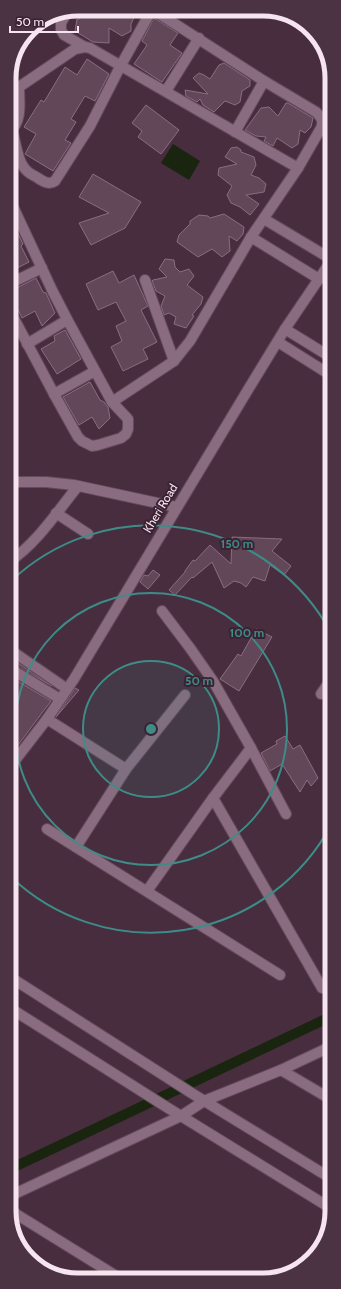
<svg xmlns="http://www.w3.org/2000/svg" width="341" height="1289" viewBox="0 0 341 1289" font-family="Cabin,sans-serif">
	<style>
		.water { fill: #19250e }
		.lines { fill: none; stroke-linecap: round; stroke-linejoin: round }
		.canal { stroke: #19250e; stroke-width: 10 }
		.building { fill: #614758; stroke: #8b6d81 }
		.minor-casing { stroke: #634a5a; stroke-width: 12 }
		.minor { stroke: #896c7f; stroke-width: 10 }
		.ring { fill: none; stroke: #3d8c88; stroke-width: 2 }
		.labels { text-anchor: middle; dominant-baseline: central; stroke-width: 4; stroke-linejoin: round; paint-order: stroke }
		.street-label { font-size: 12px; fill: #f6e5f0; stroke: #3c2334 }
		.rim { fill: none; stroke: #f6e5f0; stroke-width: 5 }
		.centre { fill: #3d8c88; stroke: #3c2334; stroke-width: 2 }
		.ring-label { font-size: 12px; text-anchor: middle; font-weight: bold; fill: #3d8c88; stroke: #3c2334; stroke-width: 4; stroke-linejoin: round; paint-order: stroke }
	</style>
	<rect width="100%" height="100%" fill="#472d3e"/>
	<!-- water -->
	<polygon class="water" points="173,144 200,161 189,180 161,163"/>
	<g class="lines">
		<!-- canal -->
		<polyline class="canal" points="10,1169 332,1016"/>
	</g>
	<!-- building -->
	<g class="building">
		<polygon points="136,13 131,24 131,31 122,36 109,28 109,43 93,42 75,31 77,19 79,19 82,14"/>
		<polygon points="154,18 178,33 170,45 182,53 162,82 134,64 147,45 142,41"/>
		<polygon points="87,59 109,74 95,101 85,96 71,119 76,122 65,140 71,143 53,171 25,154 36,134 24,127 41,100 44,102 65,67 77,75"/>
		<polygon points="224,63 250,80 250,86 242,91 240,102 235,105 225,101 214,112 203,105 200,99 197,102 186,96 185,90 208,94 193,78 199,73 204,75 210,79 219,65"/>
		<polygon points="286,103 288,103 313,118 311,127 305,133 300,130 298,144 292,148 277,138 273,146 264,141 266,137 256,136 245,130 261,108 269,107 278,116"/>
		<polygon points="146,105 179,130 161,154 138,137 142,131 132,123"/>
		<polygon points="237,147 241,150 241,152 254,157 256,165 251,175 259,178 266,184 264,192 246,195 259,204 250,215 240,207 231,203 227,195 232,186 218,175 219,168 237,164 225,157 231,148"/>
		<polygon points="93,174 141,202 125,228 91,245 79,223 109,213 79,197"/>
		<polygon points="9,214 23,244 21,246 29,262 9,272"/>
		<polygon points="224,214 244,227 243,234 237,241 229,236 230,251 222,257 212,249 198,257 177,242 179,235 190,224 190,221 199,215 208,216 210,218"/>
		<polygon points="165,259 174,260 175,267 180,272 189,269 194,276 187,285 203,297 201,304 192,315 194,316 186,328 174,324 176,317 169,313 164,315 161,306 165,296 156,291 152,281 153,280 167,277 159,269"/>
		<polygon points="113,271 119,283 134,275 148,306 141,310 157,342 143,349 148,359 123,371 111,347 122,341 116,326 126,321 116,302 98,310 86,284"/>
		<polygon points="36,278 43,292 46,293 55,313 42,326 35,311 22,318 9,292"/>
		<polygon points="65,330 81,359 57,374 41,349 55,341 54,336"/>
		<polygon points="90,382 100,400 104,402 108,407 110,418 99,429 92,417 79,425 63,397"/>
		<polygon points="232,537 282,539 272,551 291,566 284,575 270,565 265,581 253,577 246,587 241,583 234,581 224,588 212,562 193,578 192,577 175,595 169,590 185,572 185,571 193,560 195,561 210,545 231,564"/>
		<polygon points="153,570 160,575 148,589 140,582 144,575 148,576"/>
		<polygon points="256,629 272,637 239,691 220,679 238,654 241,656"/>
		<polygon points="9,657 52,686 9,662"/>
		<polygon points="9,676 51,701 9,757"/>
		<polygon points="75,688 79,690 56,717"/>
		<polygon points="285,736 293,749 300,745 318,778 311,786 307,780 300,792 282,764 270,771 261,753 277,744 276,741"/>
	</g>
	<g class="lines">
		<defs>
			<g id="minor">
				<polyline points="66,14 61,23 61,30 64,35 85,47"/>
				<polyline points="166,91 199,38"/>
				<polyline points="9,92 19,87 75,49 85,47 90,48 298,168"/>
				<path d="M 12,130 C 16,142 17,162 27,171 C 30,174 35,176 38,178 C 44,182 49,185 55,181 L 90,126 L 121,65 L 150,13"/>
				<path d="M 9,132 C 23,122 19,101 19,87"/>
				<polyline points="235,132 264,81"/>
				<polyline points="9,198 52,290 68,321 112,402 128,419 128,429 126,434 121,438 98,445 92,446 82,441 78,437 54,394 9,309"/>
				<polyline points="264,219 331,259"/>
				<polyline points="251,237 319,279"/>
				<polyline points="145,280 174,361"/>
				<polyline points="9,284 42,268"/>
				<polyline points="285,329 332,358"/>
				<polyline points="278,342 332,376"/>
				<polyline points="27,344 67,320"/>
				<polyline points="54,394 95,371"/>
				<path d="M 112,402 L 174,361 L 190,341 L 251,237 L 298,168 L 321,128 C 324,121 321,117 316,112 L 264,81 L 158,13"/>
				<polyline points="9,482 46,482 74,485 176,507"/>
				<polyline points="56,513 88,534"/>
				<path d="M 9,562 C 37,543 57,512 78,486"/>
				<polyline points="162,611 190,648 213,681 251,748 286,814"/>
				<polyline points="9,649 67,689"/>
				<polyline points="9,668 60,699"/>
				<polyline points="321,694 332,678"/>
				<polyline points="47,719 126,769"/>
				<polyline points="9,768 47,719 74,679 249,388 285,329 331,261"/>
				<polyline points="213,798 322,988"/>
				<polyline points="47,829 280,975"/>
				<polyline points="76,847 126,769 185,695"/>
				<polyline points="147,891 213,798 251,748"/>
				<polyline points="10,977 193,1094 332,1179"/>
				<polyline points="10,1008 168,1108 332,1209"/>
				<polyline points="281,1070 332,1100"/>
				<polyline points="10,1196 181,1116 204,1101 281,1070 332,1046"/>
				<polyline points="10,1207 16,1214 121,1279"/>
			</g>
		</defs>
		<!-- minor casing -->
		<use href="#minor" class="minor-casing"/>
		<!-- minor -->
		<use href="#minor" class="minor"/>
	</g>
	<!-- distance rings -->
	<circle cx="151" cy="729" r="68" fill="#3d8c88" fill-opacity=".12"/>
	<g class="ring">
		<circle cx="151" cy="729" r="68"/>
		<circle cx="151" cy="729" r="136"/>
		<path d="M331 825A204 204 0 0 1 11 877M11 581A204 204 0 0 1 331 633"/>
	</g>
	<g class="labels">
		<!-- street labels -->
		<g class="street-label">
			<text transform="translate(160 508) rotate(-59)">Kheri Road</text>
		</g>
	</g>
	<!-- crop -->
	<path d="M0 0H341V1289H0ZM78 16H263A62 62 0 0 1 325 78V1211A62 62 0 0 1 263 1273H78A62 62 0 0 1 16 1211V78A62 62 0 0 1 78 16Z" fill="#4b3343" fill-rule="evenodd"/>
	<path class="rim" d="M78 16H263A62 62 0 0 1 325 78V1211A62 62 0 0 1 263 1273H78A62 62 0 0 1 16 1211V78A62 62 0 0 1 78 16Z"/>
	<circle cx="151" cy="729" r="6" class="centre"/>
	<g class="ring-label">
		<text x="237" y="548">150 m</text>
		<text x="247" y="637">100 m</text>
		<text x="199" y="685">50 m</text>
	</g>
	<!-- scale -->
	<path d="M10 26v6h68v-6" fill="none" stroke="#f6e5f0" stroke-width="2"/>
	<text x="16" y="26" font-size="12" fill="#f6e5f0" stroke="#3c2334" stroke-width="3" paint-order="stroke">50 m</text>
</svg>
